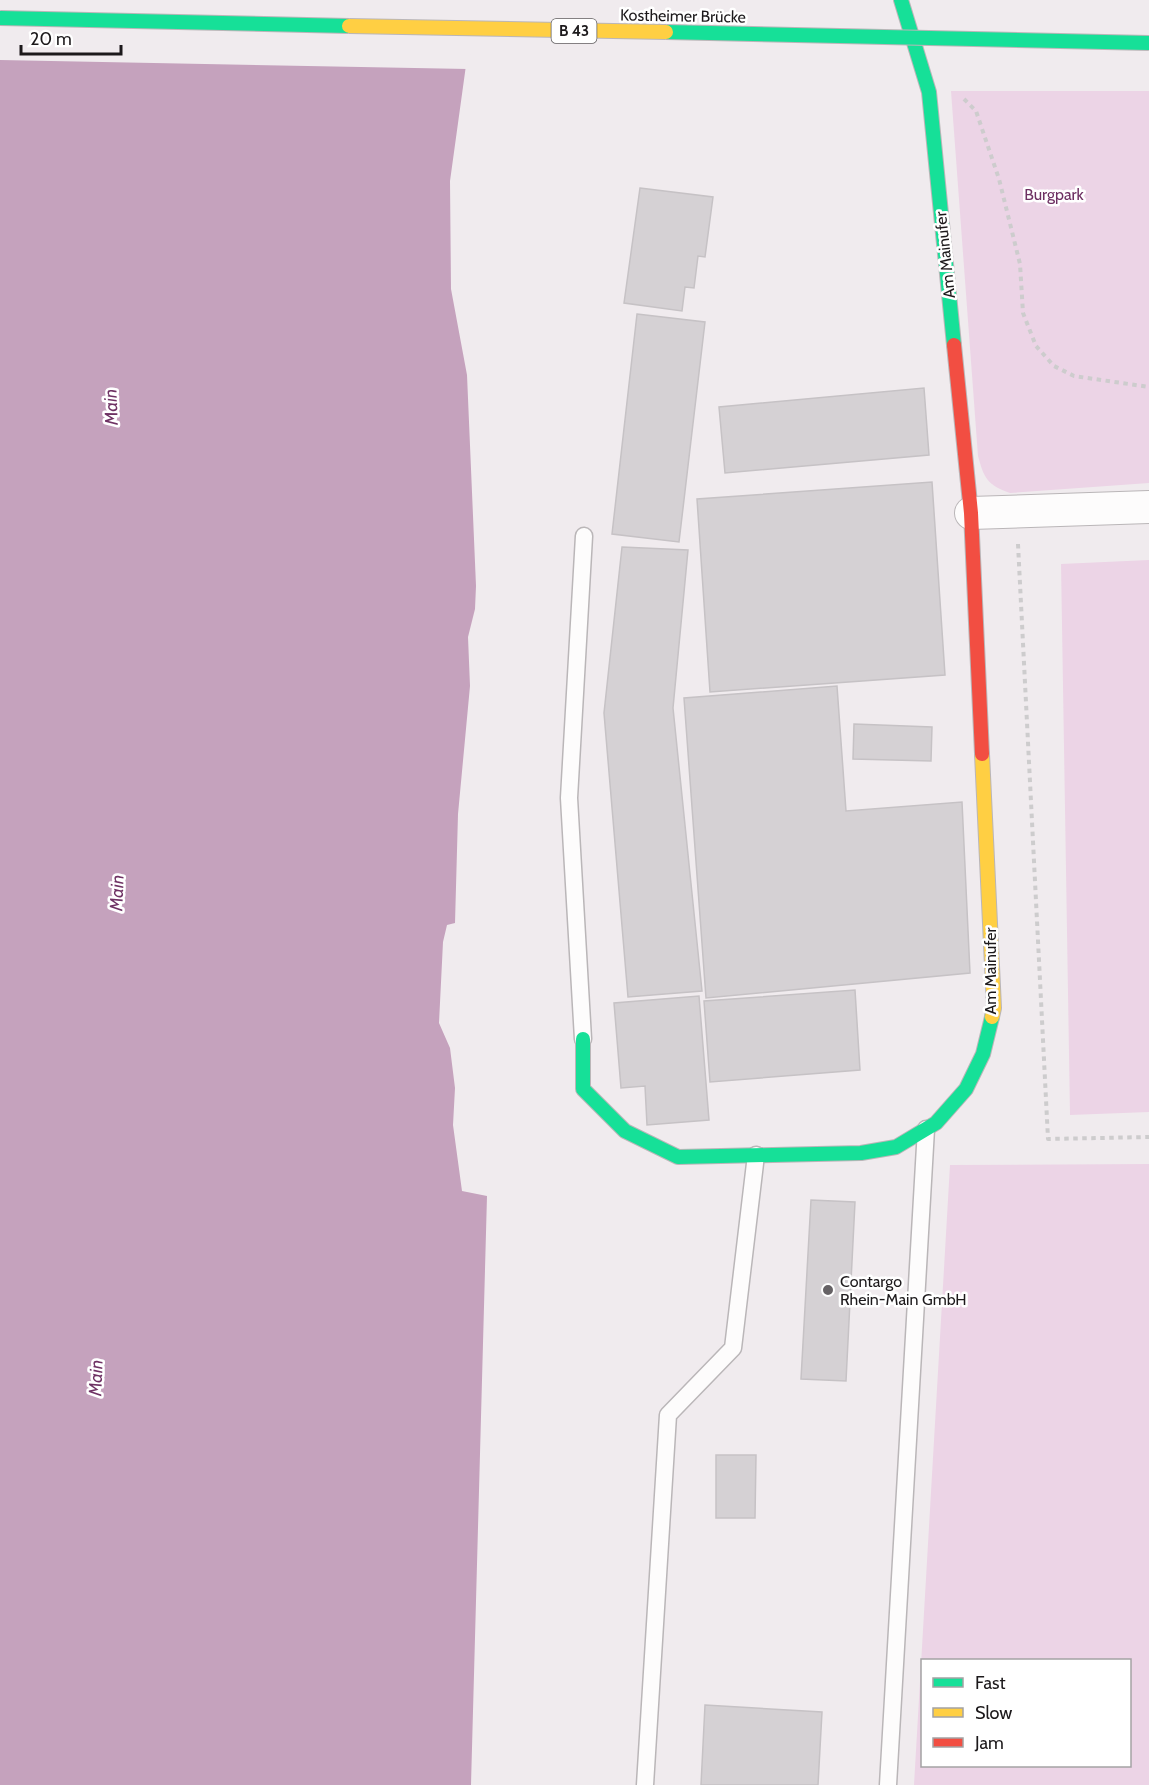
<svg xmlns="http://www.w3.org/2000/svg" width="1149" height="1785" viewBox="0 0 1149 1785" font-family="Cabin,sans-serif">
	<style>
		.green { fill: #ecd4e6; fill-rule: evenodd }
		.water { fill: #c5a2bd }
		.pier { fill: #f0ebee }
		.building { fill: #d5d1d4; stroke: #c6c2c5; stroke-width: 1.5 }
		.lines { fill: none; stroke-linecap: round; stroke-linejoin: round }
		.lane-casing { stroke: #bab6b8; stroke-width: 19 }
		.street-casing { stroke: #bab6b8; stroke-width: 34 }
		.fast-casing { stroke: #bab6b8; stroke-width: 16 }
		.slow-casing { stroke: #bab6b8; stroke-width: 16 }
		.jam-casing { stroke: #bab6b8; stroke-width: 16 }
		.path { stroke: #cdcccd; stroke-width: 4; stroke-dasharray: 4.5 4.5; stroke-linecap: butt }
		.lane { stroke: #fdfcfc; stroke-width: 16 }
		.street { stroke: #fdfcfc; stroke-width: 32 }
		.fast { stroke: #16e098; stroke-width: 14 }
		.slow { stroke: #ffcf43; stroke-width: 14 }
		.jam { stroke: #f24e42; stroke-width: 14 }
		.fast-bridge-casing { stroke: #bab6b8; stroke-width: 16; stroke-linecap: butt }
		.slow-bridge-casing { stroke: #bab6b8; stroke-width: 16; stroke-linecap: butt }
		.fast-bridge { stroke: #16e098; stroke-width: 14 }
		.slow-bridge { stroke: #ffcf43; stroke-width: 14 }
		.poi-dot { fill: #666265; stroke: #fff; stroke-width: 2 }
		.labels { text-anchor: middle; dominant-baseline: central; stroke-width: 5; stroke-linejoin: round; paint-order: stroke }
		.shield { fill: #fff; stroke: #605e5f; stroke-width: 1.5 }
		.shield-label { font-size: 15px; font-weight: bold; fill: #1c191b }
		.street-label { font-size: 16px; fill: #1c191b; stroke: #fff }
		.park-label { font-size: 16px; fill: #6d3062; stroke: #fff }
		.poi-label { font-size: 16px; fill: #1c191b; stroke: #fff; text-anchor: start }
		.water-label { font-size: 18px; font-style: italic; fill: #6e3163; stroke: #fff }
	</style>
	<rect width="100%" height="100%" fill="#f0ebee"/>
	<!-- green -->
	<g class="green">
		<path d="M 951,91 L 1149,91 L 1149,483 L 1010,493 C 987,485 984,478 978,456 Z"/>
		<polygon points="1149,560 1149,1112 1070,1115 1061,564"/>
		<path d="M 1149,1164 L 1149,1785 L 914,1785 L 950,1165 ZM 922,1660 L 1130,1660 L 1130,1766 L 922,1766 Z"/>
	</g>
	<!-- water -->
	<polygon class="water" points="0,0 475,0 450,181 451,289 467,375 476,586 475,609 468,637 470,686 458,814 455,923 447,925 443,942 439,1023 450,1048 455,1088 453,1125 462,1191 487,1196 471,1785 0,1785"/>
	<!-- pier -->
	<polygon class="pier" points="0,0 478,0 468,69 0,60"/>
	<!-- building -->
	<g class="building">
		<polygon points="640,188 713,197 705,257 698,256 694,288 685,287 682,311 624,303"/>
		<polygon points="637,314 705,322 679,542 612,534"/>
		<polygon points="924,388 929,455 725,473 719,407"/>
		<polygon points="932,482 945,675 710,692 697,499"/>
		<polygon points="622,547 688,550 673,708 702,991 628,997 604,713"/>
		<polygon points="837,686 846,811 962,802 970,973 706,998 684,698"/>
		<polygon points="854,724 932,727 931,761 853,759"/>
		<polygon points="855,990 860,1070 710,1082 704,1001"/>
		<polygon points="699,996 709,1120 647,1125 645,1086 621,1088 614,1003"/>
		<polygon points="811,1200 855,1202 846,1381 801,1379"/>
		<polygon points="716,1455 756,1455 755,1518 716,1518"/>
		<polygon points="705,1705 822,1712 818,1785 701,1785"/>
	</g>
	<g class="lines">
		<defs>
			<g id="lane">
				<polyline points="583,1039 569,798 584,536"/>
				<polyline points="645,1785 668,1415 733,1348 756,1155"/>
				<polyline points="888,1785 926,1129"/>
			</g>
			<polyline id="street" points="971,513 1149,507"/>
			<g id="fast">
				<polyline points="901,0 929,92 954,345"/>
				<polyline points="583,1039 583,1089 625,1131 678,1157 861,1153 896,1147 936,1123 966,1089 983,1054 992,1017"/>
			</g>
			<polyline id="slow" points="982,754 994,1008 992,1017"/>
			<polyline id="jam" points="954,345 971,513 982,754"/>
		</defs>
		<!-- lane casing -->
		<use href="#lane" class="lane-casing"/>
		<!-- street casing -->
		<use href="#street" class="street-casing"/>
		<!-- fast casing -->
		<use href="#fast" class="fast-casing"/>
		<!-- slow casing -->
		<use href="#slow" class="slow-casing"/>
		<!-- jam casing -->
		<use href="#jam" class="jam-casing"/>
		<!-- path -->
		<g class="path">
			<polyline points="964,99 976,111 999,179 1020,264 1023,313 1036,346 1054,366 1074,376 1149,387"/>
			<polyline points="1018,544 1048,1139 1149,1137"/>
		</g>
		<!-- lane -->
		<use href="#lane" class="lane"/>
		<!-- street -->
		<use href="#street" class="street"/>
		<!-- fast -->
		<use href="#fast" class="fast"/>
		<!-- slow -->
		<use href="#slow" class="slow"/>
		<!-- jam -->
		<use href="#jam" class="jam"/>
		<defs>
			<g id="fast-bridge">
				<polyline points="0,18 349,26"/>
				<polyline points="666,32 1149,43"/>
			</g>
			<polyline id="slow-bridge" points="349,26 666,32"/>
		</defs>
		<!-- fast-bridge casing -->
		<use href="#fast-bridge" class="fast-bridge-casing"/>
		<!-- slow-bridge casing -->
		<use href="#slow-bridge" class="slow-bridge-casing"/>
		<!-- fast-bridge -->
		<use href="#fast-bridge" class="fast-bridge"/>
		<!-- slow-bridge -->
		<use href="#slow-bridge" class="slow-bridge"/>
	</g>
	<!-- markers -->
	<circle class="poi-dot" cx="828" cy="1290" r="6"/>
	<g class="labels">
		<!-- shield labels -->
		<rect class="shield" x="551.5" y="19" width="45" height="24" rx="4.5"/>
		<g class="shield-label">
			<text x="574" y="31">B 43</text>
		</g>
		<!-- street labels -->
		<g class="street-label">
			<text transform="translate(683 16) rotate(1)">Kostheimer Brücke</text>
			<text transform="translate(945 255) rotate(-96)">Am Mainufer</text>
			<text transform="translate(990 971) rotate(-90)">Am Mainufer</text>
		</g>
		<!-- park labels -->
		<g class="park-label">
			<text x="1054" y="194">Burgpark</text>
		</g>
		<!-- poi labels -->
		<g class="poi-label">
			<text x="840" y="1281">Contargo<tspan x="840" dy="18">Rhein-Main GmbH</tspan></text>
		</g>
		<!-- water labels -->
		<g class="water-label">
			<text transform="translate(111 407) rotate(-92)">Main</text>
			<text transform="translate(117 893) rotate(-88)">Main</text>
			<text transform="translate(96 1378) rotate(-88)">Main</text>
		</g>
	</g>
	<!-- legend -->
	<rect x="921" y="1659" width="210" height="108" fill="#ffffff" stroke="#a4a3a4" stroke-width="1.5"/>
	<rect x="933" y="1678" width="30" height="9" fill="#16e098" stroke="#a4a3a4" stroke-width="1.5"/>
	<text x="975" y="1689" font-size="18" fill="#1c191b">Fast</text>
	<rect x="933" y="1708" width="30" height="9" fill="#ffcf43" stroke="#a4a3a4" stroke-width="1.5"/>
	<text x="975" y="1719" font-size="18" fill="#1c191b">Slow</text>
	<rect x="933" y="1738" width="30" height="9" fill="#f24e42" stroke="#a4a3a4" stroke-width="1.5"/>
	<text x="975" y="1749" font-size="18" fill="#1c191b">Jam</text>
	<!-- scale -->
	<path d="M21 45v9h100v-9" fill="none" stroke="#1c191b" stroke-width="3"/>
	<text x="30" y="45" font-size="18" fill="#1c191b" stroke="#ffffff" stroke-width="4.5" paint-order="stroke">20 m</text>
</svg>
